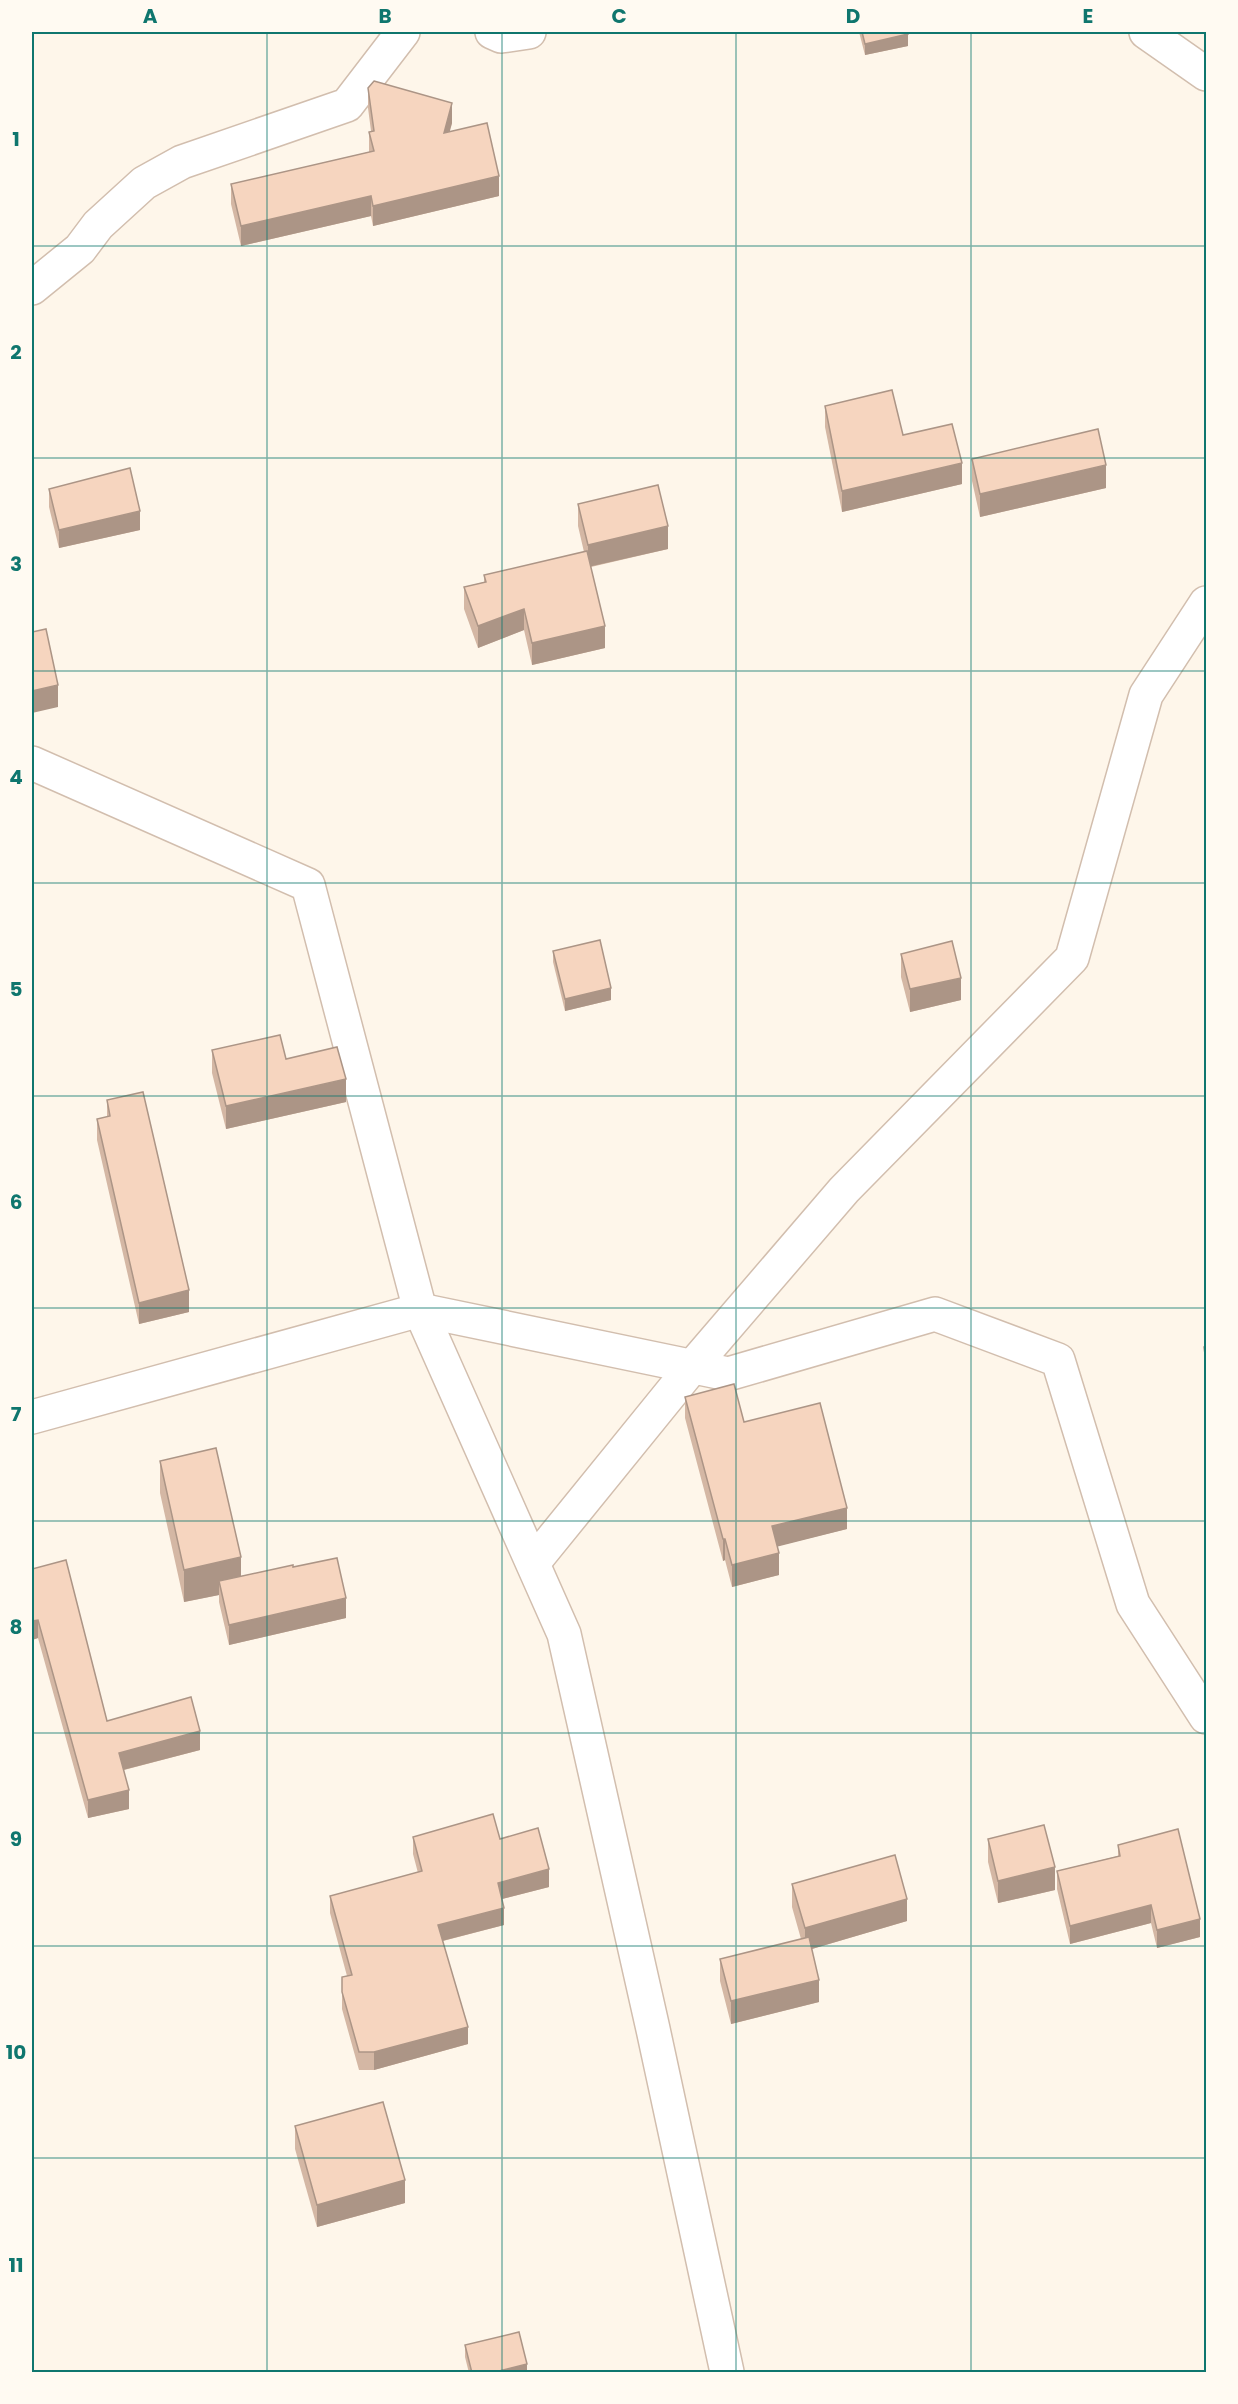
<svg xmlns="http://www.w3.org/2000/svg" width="1238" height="2404" viewBox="0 0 1238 2404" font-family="Poppins,sans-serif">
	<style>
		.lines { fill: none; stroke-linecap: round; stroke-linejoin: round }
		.minor-casing { stroke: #d2beae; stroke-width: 36 }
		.minor { stroke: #fff; stroke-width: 33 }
		.wall { fill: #d4b7a4 }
		.shaded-wall { fill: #ac9586 }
		.building { fill: #f6d5bf; stroke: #ac9586; stroke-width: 1.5 }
		.grid { fill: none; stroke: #0f766e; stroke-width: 1.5; stroke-opacity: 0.55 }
		.neatline { fill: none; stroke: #0f766e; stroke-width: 2 }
		.grid-label { font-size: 20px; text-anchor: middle; font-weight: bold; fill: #0f766e }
	</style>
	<rect width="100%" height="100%" fill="#fef6ea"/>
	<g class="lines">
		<defs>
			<g id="minor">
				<polyline points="492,32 501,36 529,32"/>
				<polyline points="1146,32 1206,74"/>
				<polyline points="32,288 80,249 98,225 144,183 182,162 347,105 403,32"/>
				<polyline points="32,763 308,885 420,1310 32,1417"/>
				<polyline points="420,1310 564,1634 653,2029 727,2372"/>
				<polyline points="420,1310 728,1374 935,1314 1058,1360 1133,1604 1206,1717"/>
				<polyline points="533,1563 692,1367 844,1190 1072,958 1146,695 1206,603"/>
			</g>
		</defs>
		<!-- minor casing -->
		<use href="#minor" class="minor-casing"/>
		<!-- minor -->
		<use href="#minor" class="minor"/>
	</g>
	<!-- wall -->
	<g class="wall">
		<polygon points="859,32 907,32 908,46 865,55"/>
		<polygon points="368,88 452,123 449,132 499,196 373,226 371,216 241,246 231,204 231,184 369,152 369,132 371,131 368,108"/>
		<polygon points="825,406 903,435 962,484 842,512 825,427"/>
		<polygon points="972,459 1106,488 980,517 972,481"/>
		<polygon points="49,489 140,530 59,548 49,507"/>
		<polygon points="578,504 668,549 591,567 605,648 532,665 524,630 478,648 464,609 464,587 484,582 484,575 584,552 578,526"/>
		<polygon points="553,951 611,1000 565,1011 553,962"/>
		<polygon points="901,954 961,1000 910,1012 901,977"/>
		<polygon points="212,1050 346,1102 226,1129 212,1073"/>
		<polygon points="107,1100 189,1312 139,1324 97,1140 97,1119 107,1117"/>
		<polygon points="1206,1346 1206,1384 1204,1370 1204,1347"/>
		<polygon points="685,1397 744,1422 847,1529 777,1546 779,1575 732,1587 725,1560 723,1561 685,1418"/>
		<polygon points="160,1461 241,1576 293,1567 346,1618 229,1645 219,1602 219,1595 184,1602 160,1493"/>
		<polygon points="32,1569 107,1721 200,1750 124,1770 129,1809 88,1818 38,1638 32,1640"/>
		<polygon points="413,1837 500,1839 549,1887 502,1899 504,1925 443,1941 468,2044 374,2070 359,2070 342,2009 342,1977 347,1976 330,1913 330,1896 418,1873 413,1854"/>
		<polygon points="988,1839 1055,1890 998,1903 988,1862"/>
		<polygon points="1118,1845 1200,1937 1157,1948 1151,1923 1070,1944 1057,1889 1057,1871 1118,1856"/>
		<polygon points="792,1884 907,1921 812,1949 819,2002 731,2024 720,1981 720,1959 801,1939 792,1907"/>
		<polygon points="295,2126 405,2203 317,2227 295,2149"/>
		<polygon points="465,2345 527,2373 469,2373 465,2357"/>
	</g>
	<!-- shaded-wall -->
	<g class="shaded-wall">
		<polygon points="908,34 908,46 865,55 865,44"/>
		<polygon points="452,103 452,123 444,154 444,133"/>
		<polygon points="499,176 499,196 373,226 373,206"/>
		<polygon points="371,196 371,216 241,246 241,226"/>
		<polygon points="962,463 962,484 842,512 842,491"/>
		<polygon points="1106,465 1106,488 980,517 980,494"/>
		<polygon points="140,511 140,530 59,548 59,530"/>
		<polygon points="668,526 668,549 588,567 588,545"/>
		<polygon points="524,609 524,630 478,648 478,626"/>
		<polygon points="605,626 605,648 532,665 532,643"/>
		<polygon points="58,685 58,707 32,713 32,691"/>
		<polygon points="961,978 961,1000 910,1012 910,989"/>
		<polygon points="611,988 611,1000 565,1011 565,999"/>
		<polygon points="346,1079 346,1102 226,1129 226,1106"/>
		<polygon points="189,1290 189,1312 139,1324 139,1303"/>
		<polygon points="847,1508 847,1529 772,1548 772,1526"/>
		<polygon points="723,1539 725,1539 725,1560 723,1561"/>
		<polygon points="779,1553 779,1575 732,1587 732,1565"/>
		<polygon points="241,1557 241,1590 219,1581 219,1595 184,1602 184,1570"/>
		<polygon points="346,1598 346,1618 229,1645 229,1625"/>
		<polygon points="38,1620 38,1638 32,1640 32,1621"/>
		<polygon points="200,1731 200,1750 119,1771 119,1753"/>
		<polygon points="129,1790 129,1809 88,1818 88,1800"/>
		<polygon points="1055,1867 1055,1890 998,1903 998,1881"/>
		<polygon points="549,1869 549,1887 498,1900 498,1883"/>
		<polygon points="907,1899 907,1921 805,1951 805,1928"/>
		<polygon points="1151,1905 1151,1923 1070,1944 1070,1926"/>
		<polygon points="504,1908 504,1925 438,1942 438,1925"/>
		<polygon points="1200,1919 1200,1937 1157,1948 1157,1930"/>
		<polygon points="819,1980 819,2002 731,2024 731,2001"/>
		<polygon points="468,2027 468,2044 374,2070 374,2052"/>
		<polygon points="405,2180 405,2203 317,2227 317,2205"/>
		<polygon points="527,2364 527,2373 491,2373"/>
	</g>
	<!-- building -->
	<g class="building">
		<polygon points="862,32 907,32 908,34 865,44"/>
		<polygon points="374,81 452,103 444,133 487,123 499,176 373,206 371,196 241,226 231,184 374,151 369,132 374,131 368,88"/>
		<polygon points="892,390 903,435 952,424 962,463 842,491 825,406"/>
		<polygon points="1098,429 1106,465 980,494 972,459"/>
		<polygon points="130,468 140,511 59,530 49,489"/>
		<polygon points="658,485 668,526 588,545 578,504"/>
		<polygon points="587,551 605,626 532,643 524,609 478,626 464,587 486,582 484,575"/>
		<polygon points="46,629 58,685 32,691 32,632"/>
		<polygon points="600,940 611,988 565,999 553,951"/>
		<polygon points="952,941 961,978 910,989 901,954"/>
		<polygon points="280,1035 286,1059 337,1047 346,1079 226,1106 212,1050"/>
		<polygon points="143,1092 189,1290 139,1303 97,1119 110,1116 107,1100"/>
		<polygon points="1206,1346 1206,1362 1204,1347"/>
		<polygon points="734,1384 744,1422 820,1403 847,1508 772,1526 779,1553 732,1565 725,1539 723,1539 685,1397"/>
		<polygon points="216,1448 241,1557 184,1570 160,1461"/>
		<polygon points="337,1558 346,1598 229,1625 219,1581 293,1565 293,1567"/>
		<polygon points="66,1560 107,1721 191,1697 200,1731 119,1753 129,1790 88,1800 38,1620 32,1621 32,1569"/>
		<polygon points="493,1814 500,1839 538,1828 549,1869 498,1883 504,1908 438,1925 468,2027 374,2052 359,2052 342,1992 342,1977 352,1975 330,1896 422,1871 413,1837"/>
		<polygon points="1044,1825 1055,1867 998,1881 988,1839"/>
		<polygon points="1178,1829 1200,1919 1157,1930 1151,1905 1070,1926 1057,1871 1120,1856 1118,1845"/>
		<polygon points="895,1855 907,1899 805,1928 792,1884"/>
		<polygon points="809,1937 819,1980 731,2001 720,1959"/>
		<polygon points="383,2102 405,2180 317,2205 295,2126"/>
		<polygon points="519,2332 527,2364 491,2373 472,2373 465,2345"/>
	</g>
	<!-- grid -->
	<path class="grid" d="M 267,32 L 267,2372M 502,32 L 502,2372M 736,32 L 736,2372M 971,32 L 971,2372M 32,246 L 1206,246M 32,458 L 1206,458M 32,671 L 1206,671M 32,883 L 1206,883M 32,1096 L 1206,1096M 32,1308 L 1206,1308M 32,1521 L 1206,1521M 32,1733 L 1206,1733M 32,1946 L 1206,1946M 32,2158 L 1206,2158"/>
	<!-- border -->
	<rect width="1238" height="2404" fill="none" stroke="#fffaf2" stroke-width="66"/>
	<rect x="33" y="33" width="1172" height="2338" class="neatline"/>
	<g class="grid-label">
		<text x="150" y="23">A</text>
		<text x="385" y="23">B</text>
		<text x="619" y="23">C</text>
		<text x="853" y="23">D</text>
		<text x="1088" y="23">E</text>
		<text x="16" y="146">1</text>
		<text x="16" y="359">2</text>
		<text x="16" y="571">3</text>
		<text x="16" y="784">4</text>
		<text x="16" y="996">5</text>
		<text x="16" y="1209">6</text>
		<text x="16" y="1421">7</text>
		<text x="16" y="1634">8</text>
		<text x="16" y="1846">9</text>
		<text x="16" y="2059">10</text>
		<text x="16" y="2272">11</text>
	</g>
</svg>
